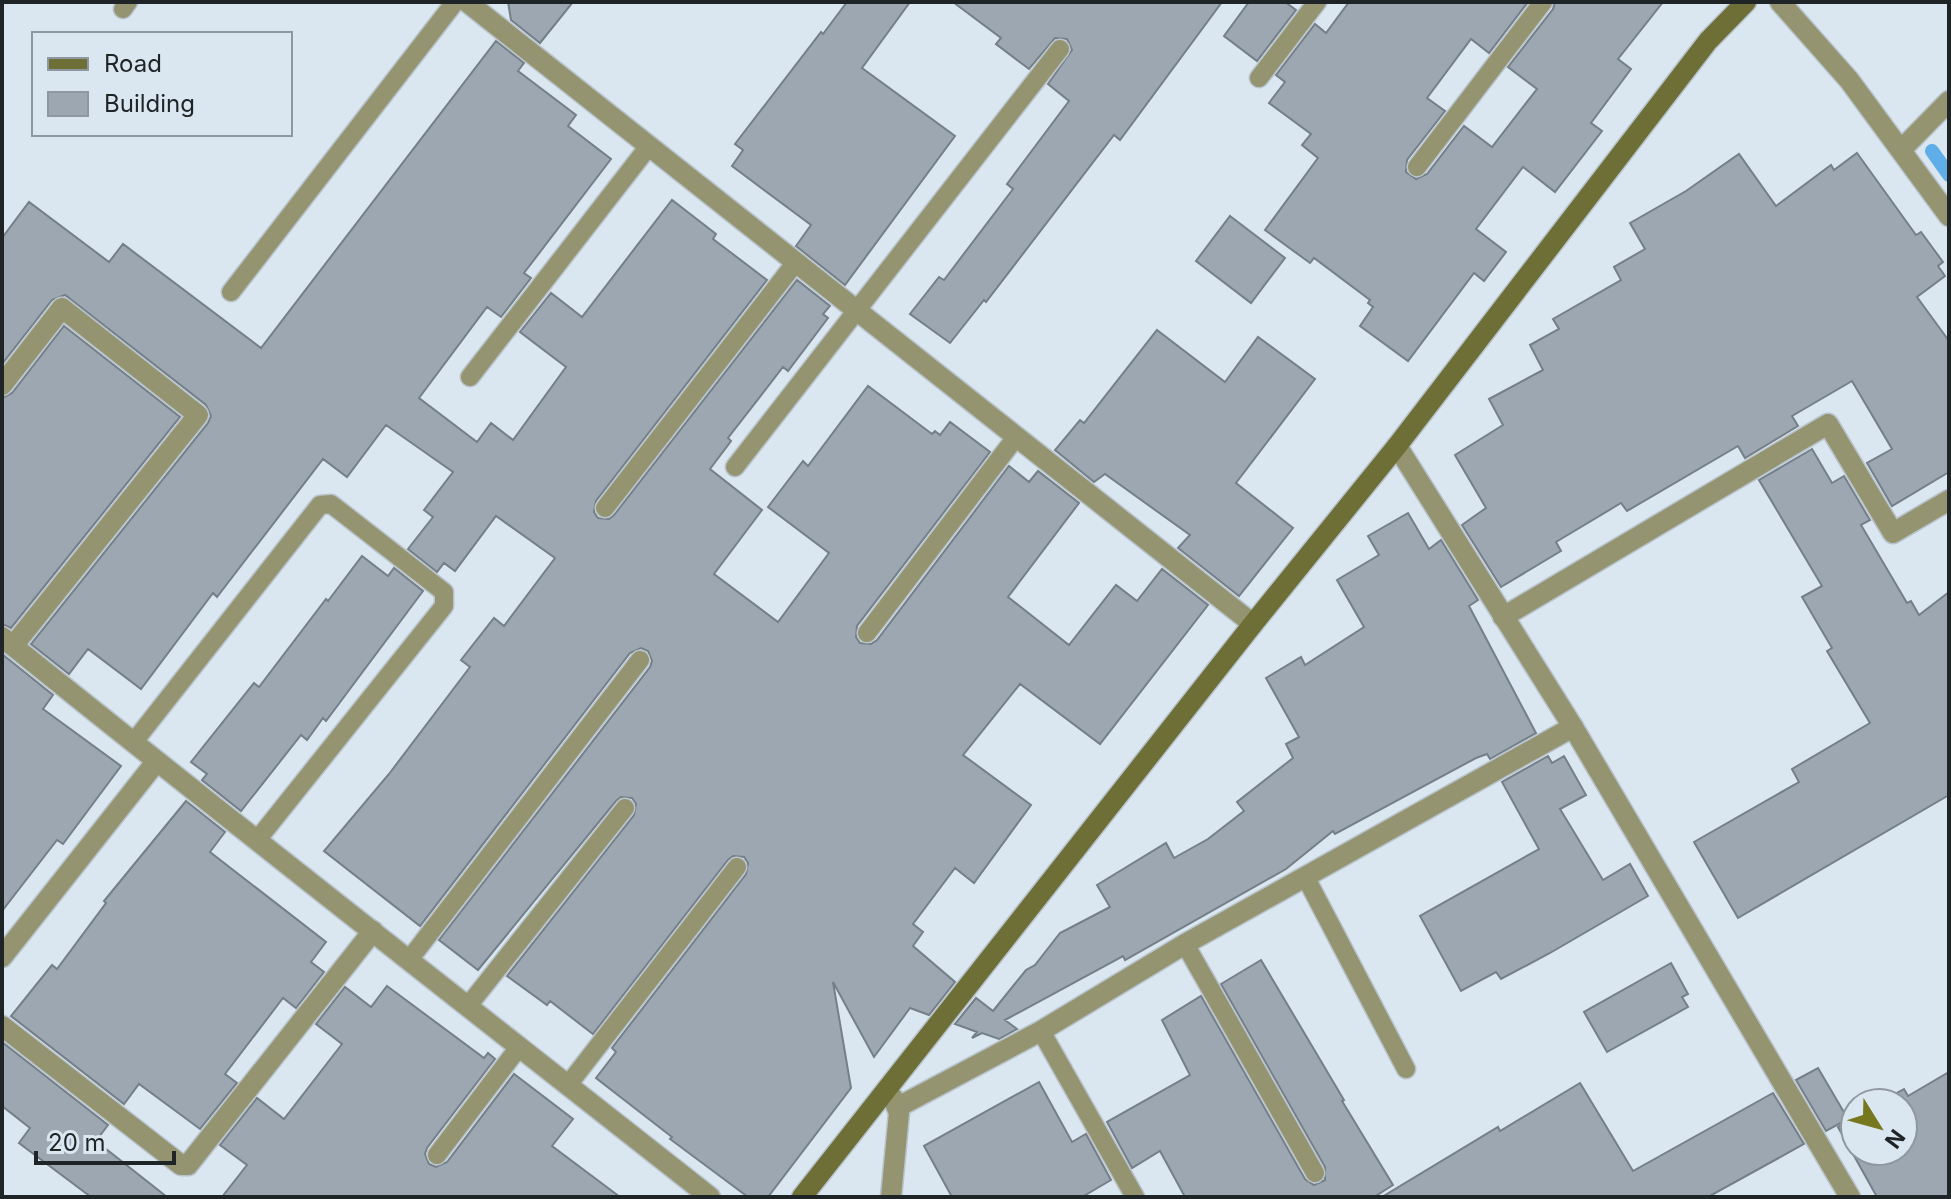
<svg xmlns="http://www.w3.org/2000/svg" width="1951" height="1199" viewBox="0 0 1951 1199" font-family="Inter,sans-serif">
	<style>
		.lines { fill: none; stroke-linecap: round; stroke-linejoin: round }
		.stream { stroke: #5faee8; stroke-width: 14 }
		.building { fill: #9ca7b1; stroke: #747f88; stroke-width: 2 }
		.lane-casing { stroke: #b8c3cc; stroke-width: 21 }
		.street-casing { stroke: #b8c3cc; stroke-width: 23 }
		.secondary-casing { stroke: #b8c3cc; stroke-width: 23 }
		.lane { stroke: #949570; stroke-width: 18 }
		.street { stroke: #949570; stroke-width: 20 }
		.secondary { stroke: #6e6f36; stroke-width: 20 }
	</style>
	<rect width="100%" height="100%" fill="#dae6f0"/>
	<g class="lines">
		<!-- stream -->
		<polyline class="stream" points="1932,151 1949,175"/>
	</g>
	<!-- building -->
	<g class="building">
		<polygon points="508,2 573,2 540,43 511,20"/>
		<polygon points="847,2 910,2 862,68 955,136 845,285 796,246 811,225 732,166 743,150 735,144 821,32 823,34"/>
		<polygon points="953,2 1222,2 1120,140 1114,135 986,302 984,300 950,343 910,314 939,277 944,280 1013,189 1007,184 1069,101 1048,84 1072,50 1067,39 1055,38 1029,69 996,44 1001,38"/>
		<polygon points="1249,2 1285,2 1296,10 1257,61 1224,36"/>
		<polygon points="1349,2 1528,2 1489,53 1471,39 1427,98 1445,111 1407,160 1406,172 1416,179 1427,174 1464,126 1492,147 1537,89 1508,67 1553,9 1555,2 1663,2 1618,59 1631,69 1591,123 1602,131 1555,192 1523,167 1476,229 1506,252 1484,281 1474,273 1408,361 1360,326 1373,307 1368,303 1370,300 1314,258 1310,263 1265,230 1318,158 1302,145 1311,134 1269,103 1285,82 1276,75 1315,24 1326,33"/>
		<polygon points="496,41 524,63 518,71 576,115 568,126 611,159 524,273 531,278 501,317 487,307 419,398 477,442 491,423 513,440 566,367 520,332 551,293 582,317 672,200 716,234 713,239 767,280 596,501 594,512 598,518 609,519 614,515 797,280 830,306 823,314 828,318 788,371 783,367 728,438 731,441 710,469 762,510 714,574 778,622 829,553 768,507 803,461 808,466 868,386 932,434 935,431 940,435 950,422 990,452 857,626 856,637 860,643 871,644 877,640 1009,466 1029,482 1038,471 1079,503 1008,597 1069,645 1116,585 1137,601 1162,569 1208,605 1100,744 1020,684 963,755 1031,805 974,883 955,868 913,924 923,932 913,946 955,982 929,1015 910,1008 874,1057 833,982 851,1088 768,1197 748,1197 670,1139 672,1137 596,1078 616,1052 612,1048 746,874 748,863 744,857 733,856 728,860 593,1034 550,1001 547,1005 507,976 634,815 636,804 632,798 621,797 616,801 478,970 439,940 650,667 652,661 648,651 641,648 630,653 420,926 324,851 389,774 470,667 461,660 494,618 504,626 555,558 496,516 455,571 444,563 437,572 408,549 433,517 424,510 453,472 386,425 347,477 323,459 217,597 213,593 141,689 88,649 69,674 31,644 208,423 211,416 206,405 65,295 52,300 2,364 2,238 29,202 109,262 123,244 261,348"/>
		<polygon points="1857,153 1916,235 1921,232 1943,262 1938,266 1945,276 1917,297 1949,341 1949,472 1892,506 1867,463 1892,449 1852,381 1792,416 1798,426 1745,458 1738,446 1627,511 1621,503 1556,542 1561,551 1501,587 1462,525 1486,508 1455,455 1503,425 1489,399 1543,370 1530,345 1559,329 1553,319 1621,280 1614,267 1645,249 1630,223 1686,191 1739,154 1776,206 1831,165 1834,170"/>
		<polygon points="1230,216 1285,258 1251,303 1196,261"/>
		<polygon points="64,326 180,417 11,628 2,624 2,398 12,393"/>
		<polygon points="1157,330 1225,382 1258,337 1315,379 1236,483 1293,528 1239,596 1178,548 1190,535 1105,474 1094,482 1055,450 1080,420 1084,423"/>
		<polygon points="1812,449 1832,483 1844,476 1870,520 1861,525 1907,603 1911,601 1919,615 1949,592 1949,795 1738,918 1694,842 1799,782 1792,769 1870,723 1827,651 1832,648 1802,597 1822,586 1759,480"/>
		<polygon points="1408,513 1429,549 1441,540 1478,600 1469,606 1536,733 1490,759 1487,754 1476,758 1335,834 1333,831 1286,869 1125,960 1123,956 1005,1020 1017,1029 999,1039 982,1033 972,1038 977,1032 955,1024 976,998 993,1011 1026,970 1035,965 1060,933 1110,907 1097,885 1166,843 1174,858 1208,839 1244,811 1237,802 1293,758 1286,744 1299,737 1266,678 1301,657 1305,665 1364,627 1337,580 1379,555 1368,536"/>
		<polygon points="362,556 388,576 394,568 423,591 326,721 323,718 307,740 301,735 241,811 202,780 207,774 191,762 254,683 259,687 326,599 328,601"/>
		<polygon points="2,654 53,695 43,709 121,766 63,844 57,840 2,911"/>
		<polygon points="1548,756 1552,763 1564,756 1586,795 1560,809 1603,880 1630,864 1648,896 1550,953 1501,979 1496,972 1461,991 1420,916 1539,849 1502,782"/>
		<polygon points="186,801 225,832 210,852 326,942 311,962 324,972 296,1008 283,998 225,1074 237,1083 200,1129 139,1084 124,1104 11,1016 52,965 57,969 106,903 104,901"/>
		<polygon points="1261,960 1344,1100 1342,1101 1393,1185 1374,1197 1185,1197 1160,1151 1132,1168 1107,1122 1190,1075 1162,1020 1201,996 1305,1179 1314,1185 1325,1180 1325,1167 1221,984"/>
		<polygon points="1671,963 1688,994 1682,997 1688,1007 1607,1052 1584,1012"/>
		<polygon points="387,986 484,1058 488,1053 495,1059 427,1148 425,1154 429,1164 436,1167 447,1162 514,1074 573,1119 552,1146 620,1197 222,1197 247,1165 220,1145 257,1098 284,1119 342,1044 316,1024 345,987 371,1007"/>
		<polygon points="2,1042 108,1125 96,1141 167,1197 91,1197 19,1143 30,1128 2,1106"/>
		<polygon points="1818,1068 1848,1119 1826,1131 1796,1080"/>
		<polygon points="1949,1072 1949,1197 1877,1197 1838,1127 1855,1117 1855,1151 1903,1151 1903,1103 1879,1103 1904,1089 1908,1096"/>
		<polygon points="1039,1082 1072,1142 1086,1134 1111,1180 1082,1197 952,1197 924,1146"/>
		<polygon points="1580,1083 1633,1171 1773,1093 1804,1144 1708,1197 1382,1197 1498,1127 1500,1131"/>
	</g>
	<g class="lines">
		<defs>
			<g id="lane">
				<polyline points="123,9 128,2"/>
				<polyline points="1259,78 1317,2"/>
				<polyline points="1417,167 1543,2"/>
				<polyline points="231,292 455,2"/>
				<polyline points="470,377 649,146"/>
				<polyline points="735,467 1060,49"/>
				<polyline points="605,508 796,262"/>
				<polyline points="867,633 1016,437"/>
				<polyline points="133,743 320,505 331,504 444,592 444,606 258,839"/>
				<polyline points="1305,876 1406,1069"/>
				<polyline points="1185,944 1315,1173"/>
				<polyline points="409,960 640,660"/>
				<polyline points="468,1006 625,808"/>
				<polyline points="1041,1031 1135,1197"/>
				<polyline points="568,1085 737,867"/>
				<polyline points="437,1155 519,1047"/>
			</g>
			<g id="street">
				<polyline points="467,2 1253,624"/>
				<polyline points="1780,2 1849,80 1949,216"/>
				<polyline points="1902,149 1949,101"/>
				<polyline points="2,385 62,308 198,415 13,646"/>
				<polyline points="1397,446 1573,727 1850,1197"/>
				<polyline points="1503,617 1828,424 1893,533 1949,500"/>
				<path d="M 2,637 C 236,826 474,1011 710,1197"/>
				<polyline points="2,957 156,762"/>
				<polyline points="2,1026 181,1165 188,1165 373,931"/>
				<polyline points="898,1107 1041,1031 1185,944 1573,727"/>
				<polyline points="891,1197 899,1113 893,1098"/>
			</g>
			<polyline id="secondary" points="802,1197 1253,624 1397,446 1708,41 1746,2"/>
		</defs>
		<!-- lane casing -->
		<use href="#lane" class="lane-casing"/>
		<!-- street casing -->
		<use href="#street" class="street-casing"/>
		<!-- secondary casing -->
		<use href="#secondary" class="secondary-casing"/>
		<!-- lane -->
		<use href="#lane" class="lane"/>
		<!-- street -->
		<use href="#street" class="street"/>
		<!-- secondary -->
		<use href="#secondary" class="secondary"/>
	</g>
	<!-- border -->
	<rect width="1951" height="1199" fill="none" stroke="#1f2427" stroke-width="8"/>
	<!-- legend -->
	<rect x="32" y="32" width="260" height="104" fill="#dae6f0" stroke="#8f98a0" stroke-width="2"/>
	<rect x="48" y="58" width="40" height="12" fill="#6e6f36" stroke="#8f98a0" stroke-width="2"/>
	<text x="104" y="72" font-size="24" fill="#1f2427">Road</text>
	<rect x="48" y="92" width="40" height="24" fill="#9ca7b1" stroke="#8f98a0" stroke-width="2"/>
	<text x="104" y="112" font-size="24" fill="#1f2427">Building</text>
	<!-- north arrow -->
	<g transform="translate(1879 1127) rotate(127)"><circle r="38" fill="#dae6f0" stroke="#8f98a0" stroke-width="2"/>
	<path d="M0-6L14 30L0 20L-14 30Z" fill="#77771e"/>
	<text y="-12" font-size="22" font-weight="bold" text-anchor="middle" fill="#1f2427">N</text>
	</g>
	<!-- scale -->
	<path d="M36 1151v12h138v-12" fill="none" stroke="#1f2427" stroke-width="4"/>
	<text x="48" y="1151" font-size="24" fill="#1f2427" stroke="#dae6f0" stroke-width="6" paint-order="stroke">20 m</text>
</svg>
